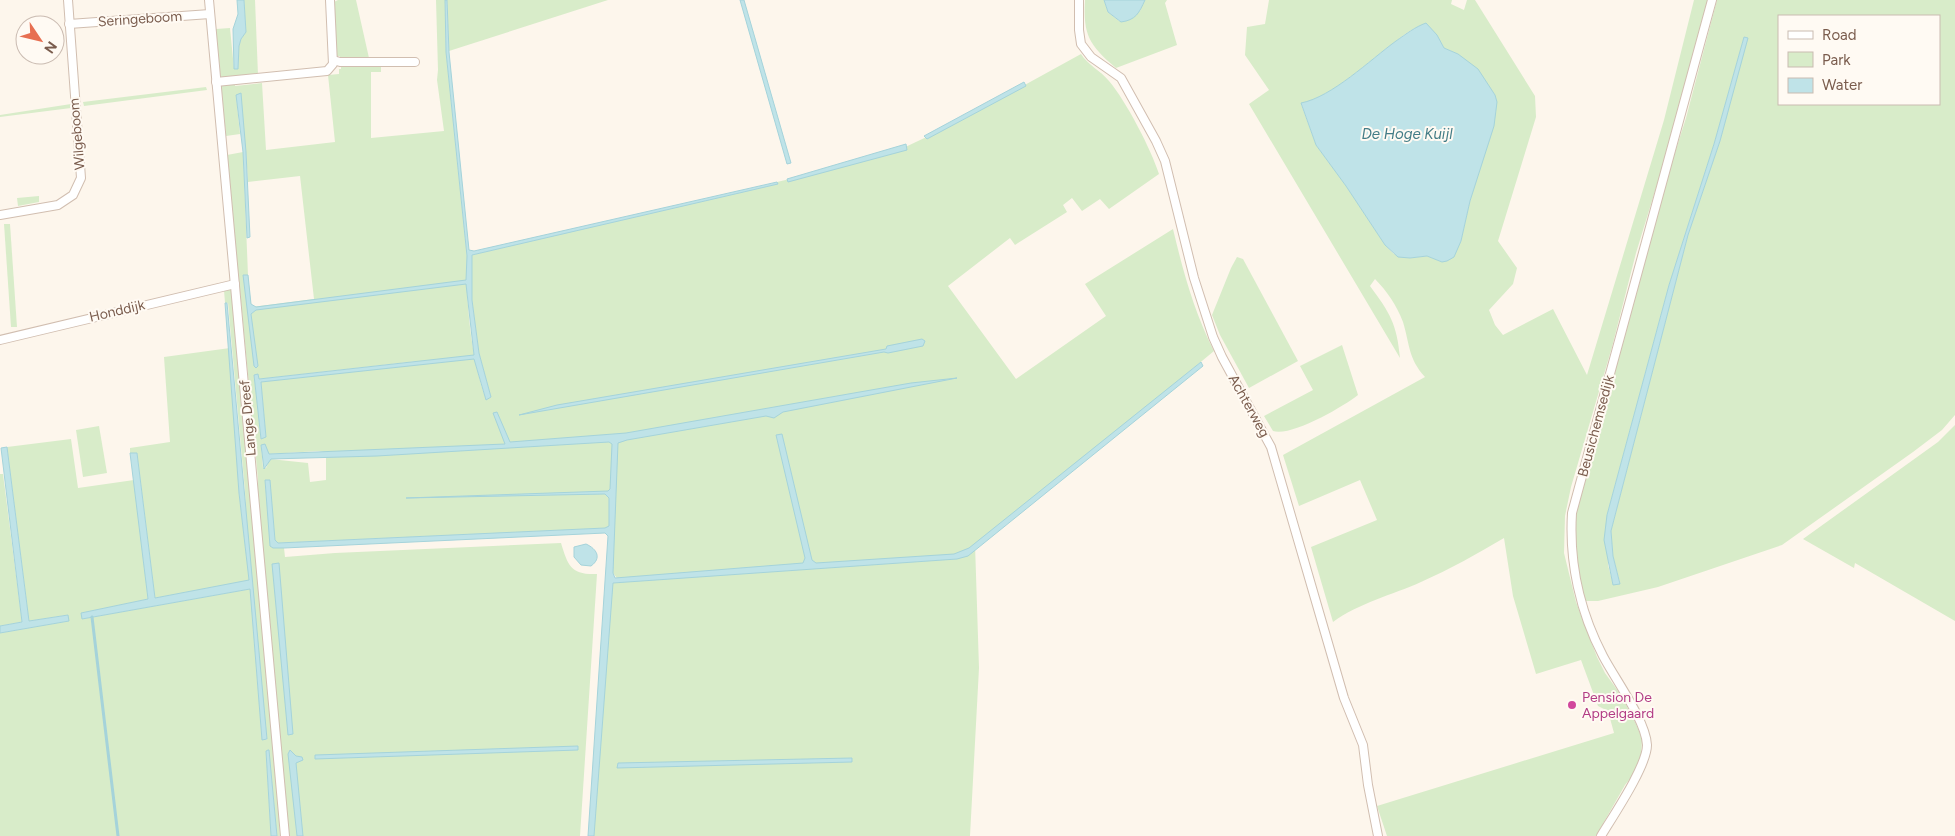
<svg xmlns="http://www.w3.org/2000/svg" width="1955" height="836" viewBox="0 0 1955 836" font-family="Figtree,sans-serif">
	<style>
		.green { fill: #d8ecc9; fill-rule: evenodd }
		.water { fill: #bfe3e8; stroke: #a5d3da }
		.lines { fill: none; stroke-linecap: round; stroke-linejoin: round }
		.stream { stroke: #a5d3da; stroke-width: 3 }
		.street-casing { stroke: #d1beb0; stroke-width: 10 }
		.street { stroke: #fff; stroke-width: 8 }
		.hotel-dot { fill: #d1479c; stroke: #fffaf3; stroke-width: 2 }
		.labels { text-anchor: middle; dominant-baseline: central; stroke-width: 4; stroke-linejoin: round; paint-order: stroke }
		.street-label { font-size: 14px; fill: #7a5c4d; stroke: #fffaf3 }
		.hotel-label { font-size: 14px; fill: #b23c85; stroke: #fffaf3; text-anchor: start }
		.water-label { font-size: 15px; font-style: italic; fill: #437c86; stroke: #fffaf3 }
	</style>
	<rect width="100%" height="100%" fill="#fdf6ec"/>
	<!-- green -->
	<g class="green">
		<path d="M 244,0 L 255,0 L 258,75 L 235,78 L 235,86 L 262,83 L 266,150 L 335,142 L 328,75 L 339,74 L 339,69 L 341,69 L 341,65 L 381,66 L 381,72 L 371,72 L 371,138 L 444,131 L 437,80 L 438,70 L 436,0 L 445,0 L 446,52 L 467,256 C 466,304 470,354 486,400 L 491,397 L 479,353 L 472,300 L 472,255 L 777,184 L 777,182 L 849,165 L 899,150 L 954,124 L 1081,54 C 1088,65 1101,71 1109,81 C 1126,101 1151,149 1159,174 L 1109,209 L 1100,199 L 1082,211 L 1072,198 L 1063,205 L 1067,212 L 1015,245 L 1010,238 L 948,286 L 1016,379 L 1106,316 L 1085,284 L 1173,229 C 1183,271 1194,312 1214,351 L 1155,400 L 975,544 L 979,668 L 970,836 L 591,836 L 612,586 L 613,583 L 620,582 L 613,573 L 611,528 L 278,543 L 275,540 L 269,480 L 265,481 L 271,547 L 284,548 L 285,557 L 335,553 L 561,543 C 568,566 571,575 597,574 L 580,836 L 288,836 L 258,504 L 258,479 L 227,155 L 243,152 L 248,275 L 251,304 L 253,307 L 314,299 L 300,176 L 248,182 L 246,152 L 236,95 L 240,134 L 226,136 L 216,29 L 230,28 L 234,69 L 238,69 L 239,46 L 241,39 L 246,32 ZM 418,361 L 261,382 L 266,437 L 261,439 L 254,375 L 258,374 L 259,379 ZM 261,445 L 269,454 L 319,451 L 326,452 L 326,480 L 310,482 L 308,463 L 270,459 L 266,468 L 263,468 Z"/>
		<polygon points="338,0 356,0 369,58 340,58 340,56 337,56 333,7 334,2"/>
		<polygon points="447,0 608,0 449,51"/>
		<path d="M 1085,0 L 1104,0 L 1108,12 L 1119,21 L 1140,11 L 1144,0 L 1167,0 L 1165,3 L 1177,45 L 1116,68 C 1089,45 1083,35 1085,0 Z"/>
		<path d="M 1269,0 L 1452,0 L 1451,4 L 1464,10 L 1467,0 L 1475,0 L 1535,96 L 1536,117 L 1498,241 L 1517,268 L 1513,284 L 1489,310 L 1495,325 L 1503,335 L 1553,309 L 1587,375 L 1664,120 L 1694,0 L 1709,0 L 1674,129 L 1636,253 L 1612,347 L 1571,487 L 1565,516 L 1564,553 L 1576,602 L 1597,657 L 1605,673 L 1621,695 L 1637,726 L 1642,739 L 1641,758 L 1637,770 L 1625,785 L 1596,836 L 1387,836 L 1377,806 L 1614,733 L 1608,711 L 1598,706 L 1581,660 L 1536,674 L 1513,596 L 1504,538 C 1477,554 1450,569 1421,582 C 1392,595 1359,603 1333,622 L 1311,547 L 1377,520 L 1360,480 L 1299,506 L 1283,455 L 1425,377 C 1408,358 1410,345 1403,322 C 1397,306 1387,291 1375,279 L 1370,286 C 1390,313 1397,324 1400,358 L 1249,104 L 1269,90 L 1245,55 L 1247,27 L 1265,24 ZM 1426,24 L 1437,35 L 1444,48 L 1458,54 L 1484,79 L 1495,95 L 1496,112 L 1470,201 L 1461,241 L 1442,262 L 1427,256 L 1410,258 L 1394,254 L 1385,245 L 1346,186 L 1316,145 L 1301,104 C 1336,94 1366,63 1396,41 C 1405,34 1414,27 1426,24 Z"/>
		<path d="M 1717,0 L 1955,0 L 1955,415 L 1942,430 L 1913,452 L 1782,545 L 1658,587 L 1598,601 L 1584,601 L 1576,574 L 1571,526 L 1656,212 L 1686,118 ZM 1779,16 L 1939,16 L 1939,104 L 1779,104 ZM 1744,37 L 1747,38 L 1720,141 L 1688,235 L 1611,531 L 1613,556 L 1620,583 L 1613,584 L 1608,565 L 1607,515 L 1669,285 L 1714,144 Z"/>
		<polygon points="206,87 207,90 84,106 83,102"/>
		<polygon points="71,104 71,108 0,117 0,115"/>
		<polygon points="39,196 39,202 18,206 17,198"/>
		<polygon points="4,224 10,224 17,327 11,327"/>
		<polygon points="1237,257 1243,259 1298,361 1249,388 1220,335 1212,315 1231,268"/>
		<path d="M 231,288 L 237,322 L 275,751 L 280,836 L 277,836 L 269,751 L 268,750 L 266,751 L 271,836 L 0,836 L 0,633 L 68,621 L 67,615 L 29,621 L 7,447 L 71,439 L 78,488 L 134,480 L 148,599 L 82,613 L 82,619 L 250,589 L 249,581 L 155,598 L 137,453 L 130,453 L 130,448 L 170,442 L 164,357 L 230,348 L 239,493 L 248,569 L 245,491 L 228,303 L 225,303 L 224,290 ZM 252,612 L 267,739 L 267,740 L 262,739 Z"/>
		<path d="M 1342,345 L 1358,395 C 1343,407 1291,437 1273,431 L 1264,416 L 1313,390 L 1300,366 Z"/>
		<polygon points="1955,425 1955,621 1855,563 1854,568 1803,539 1938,442"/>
		<polygon points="99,426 107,473 83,477 76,430"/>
		<polygon points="0,474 3,474 22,622 0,626"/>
	</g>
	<!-- water -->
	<g class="water">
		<polygon points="237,0 244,0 246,32 241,39 239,46 238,69 234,69 233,29 238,14"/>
		<polygon points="445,0 447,0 449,52 469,250 474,251 777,182 778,184 472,255 472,300 479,353 491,397 486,400 474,359 261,382 266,437 261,439 254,375 258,374 259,379 474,355 466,284 256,310 251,314 258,366 256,368 254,366 243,275 248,275 251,304 256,307 466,280 467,256 446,52"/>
		<polygon points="740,0 744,0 791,163 787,164"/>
		<path d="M 1104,0 L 1145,0 C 1139,13 1136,20 1121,22 L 1108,12 Z"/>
		<path d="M 1426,23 L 1437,35 L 1444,48 L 1458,54 L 1478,69 L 1495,95 L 1497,102 L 1494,126 L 1470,201 L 1461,241 L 1454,257 L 1447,261 L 1442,262 L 1427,256 L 1410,258 L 1398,257 L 1385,245 L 1346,186 L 1316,145 L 1301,103 C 1332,97 1370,60 1396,41 C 1406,34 1415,27 1426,23 Z"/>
		<polygon points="1744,37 1748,38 1720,141 1688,235 1611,531 1613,556 1620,584 1613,585 1604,540 1607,515 1669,285 1714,144"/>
		<polygon points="1024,82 1026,86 927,139 924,136"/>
		<polygon points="241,93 246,152 250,237 247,238 243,152 236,95"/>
		<polygon points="906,144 907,150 788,182 787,179"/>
		<polygon points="225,303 227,303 267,739 262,740 250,589 82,619 81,613 148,599 130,453 137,453 155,598 249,580 239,493"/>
		<polygon points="922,339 925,341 923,346 888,353 884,352 519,415 557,405 886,349 887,346"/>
		<polygon points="1201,362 1203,366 968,556 957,559 613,583 594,836 588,836 608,536 605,533 284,548 273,548 270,546 265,480 270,480 275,540 278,543 605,528 609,526 609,498 605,494 406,498 608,491 610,489 612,444 609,442 377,456 271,459 264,469 261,445 265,444 269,454 505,444 493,413 497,412 510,442 626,433 911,383 957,378 783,412 774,418 766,416 627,440 618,443 613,573 615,578 803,563 805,558 776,435 782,434 812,560 816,563 954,554 969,548"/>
		<polygon points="7,447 29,621 68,615 69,621 0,633 0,626 22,622 1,448"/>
		<path d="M 586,544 C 597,549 602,558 591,566 L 581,565 L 574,557 L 574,547 Z"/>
		<polygon points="279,563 293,734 288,735 272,564"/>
		<polygon points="578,746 578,750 315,759 315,755"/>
		<polygon points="268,750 269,750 277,836 271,836 266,751"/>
		<polygon points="290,750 296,756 302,757 303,760 296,763 303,836 297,836 288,754"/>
		<polygon points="852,758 852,762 617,768 618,763"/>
	</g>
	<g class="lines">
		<!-- stream -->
		<polyline class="stream" points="92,617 118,836"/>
		<defs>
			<g id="street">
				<polyline points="209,0 285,836"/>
				<polyline points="1079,0 1079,30 1081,44 1091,57 1121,78 1156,141 1165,161 1194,278 1213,337 1222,357 1271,447 1344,698 1363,745 1368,785 1378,836"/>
				<polyline points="69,24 210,14"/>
				<polyline points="333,60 340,62 415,62"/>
				<polyline points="216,82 327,71 333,64 330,0"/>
				<polyline points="0,215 58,205 73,195 81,178 68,0"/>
				<polyline points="0,340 235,284"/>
				<path d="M 1601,836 C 1613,816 1647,766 1647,745 C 1646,721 1615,679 1603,656 C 1580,612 1569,562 1572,513 L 1712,0"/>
			</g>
		</defs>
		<!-- street casing -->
		<use href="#street" class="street-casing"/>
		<!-- street -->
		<use href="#street" class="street"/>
	</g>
	<!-- markers -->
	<circle class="hotel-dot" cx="1572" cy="705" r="5"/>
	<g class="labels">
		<!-- street labels -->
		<g class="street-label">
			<text transform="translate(140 19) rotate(-4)">Seringeboom</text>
			<text transform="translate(77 134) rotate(-95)">Wilgeboom</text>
			<text transform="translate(117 311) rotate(-13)">Honddijk</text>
			<text transform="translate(1249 406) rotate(61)">Achterweg</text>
			<text transform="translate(248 418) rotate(-95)">Lange Dreef</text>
			<text transform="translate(1596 426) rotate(-75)">Beusichemsedijk</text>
		</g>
		<!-- hotel labels -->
		<g class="hotel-label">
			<text x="1582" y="697">Pension De<tspan x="1582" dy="16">Appelgaard</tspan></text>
		</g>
		<!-- water labels -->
		<g class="water-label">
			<text x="1407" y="134">De Hoge Kuijl</text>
		</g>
	</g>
	<!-- legend -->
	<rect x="1778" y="15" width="162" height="90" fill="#fffaf3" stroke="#cabbb1"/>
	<rect x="1788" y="31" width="25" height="8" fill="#ffffff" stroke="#cabbb1"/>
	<text x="1822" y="40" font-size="15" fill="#7a5c4d">Road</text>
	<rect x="1788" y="52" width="25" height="15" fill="#d8ecc9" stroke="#cabbb1"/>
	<text x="1822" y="65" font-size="15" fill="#7a5c4d">Park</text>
	<rect x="1788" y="78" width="25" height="15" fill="#bfe3e8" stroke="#cabbb1"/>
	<text x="1822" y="90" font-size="15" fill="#7a5c4d">Water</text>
	<!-- north arrow -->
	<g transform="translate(40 40) rotate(125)"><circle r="24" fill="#fffaf3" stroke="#cabbb1"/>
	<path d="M0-4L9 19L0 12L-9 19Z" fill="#e76f51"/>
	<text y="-8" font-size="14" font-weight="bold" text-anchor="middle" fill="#7a5c4d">N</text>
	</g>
</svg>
